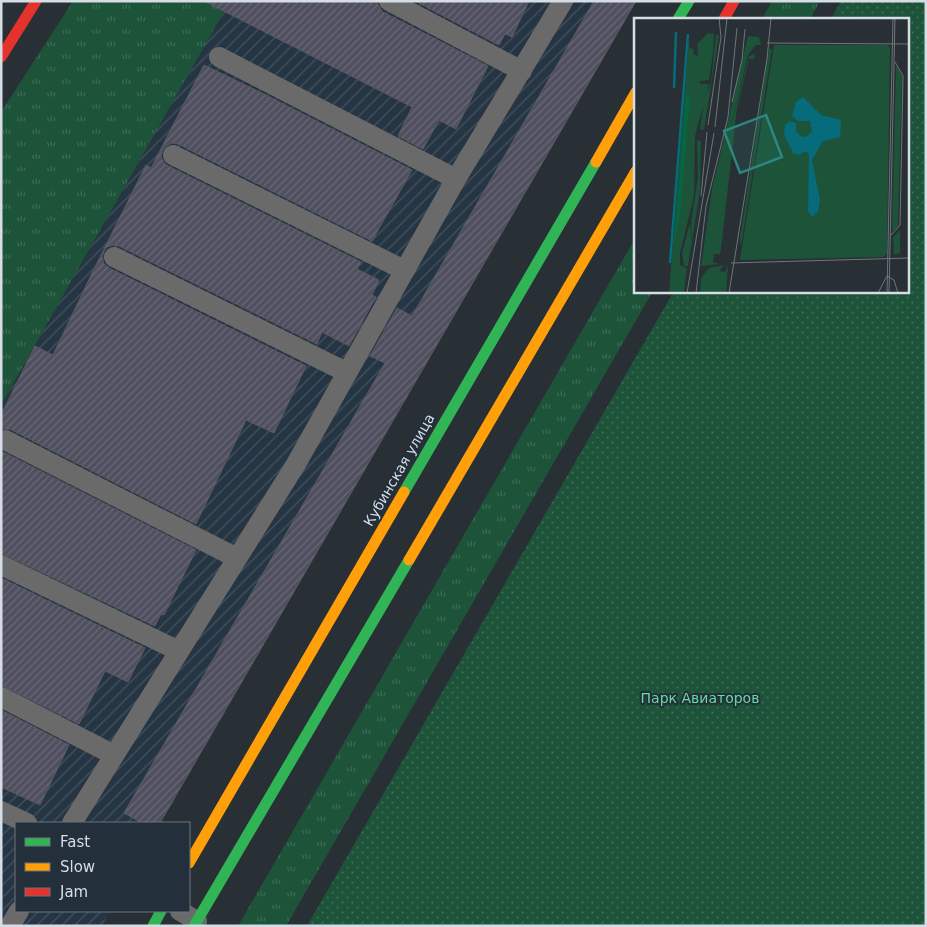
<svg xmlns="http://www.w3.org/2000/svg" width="927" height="927" viewBox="0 0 927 927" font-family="'DejaVu Sans',sans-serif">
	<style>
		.industrial { fill: url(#industrial-furrows) }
		.grass { fill: url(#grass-tufts) }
		.park { fill: url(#park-dots) }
		.building { fill: url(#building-hatch); stroke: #585a60 }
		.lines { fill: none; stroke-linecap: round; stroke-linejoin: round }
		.lane { stroke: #6b6a6a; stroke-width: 20 }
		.fast { stroke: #30b455; stroke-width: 11 }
		.slow { stroke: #ff9f0a; stroke-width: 11 }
		.jam { stroke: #e5322d; stroke-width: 11 }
		.labels { text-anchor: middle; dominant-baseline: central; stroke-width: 4; stroke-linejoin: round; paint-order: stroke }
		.street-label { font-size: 14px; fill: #d6dee5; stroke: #232f3a }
		.park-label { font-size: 14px; fill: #65db9e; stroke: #232f3a }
		.inset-river { fill: none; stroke: #066b7b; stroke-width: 2.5 }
		.inset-road { fill: none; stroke: #6e757b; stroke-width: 1 }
		.view { fill: #2d8680; fill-opacity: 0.15; stroke: #2d8680; stroke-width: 2.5 }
		.inset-edge { fill: none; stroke: #d6dee5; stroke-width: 2.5 }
	</style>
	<defs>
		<pattern id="industrial-furrows" width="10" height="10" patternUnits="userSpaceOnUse" patternTransform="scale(1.25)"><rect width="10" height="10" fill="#253543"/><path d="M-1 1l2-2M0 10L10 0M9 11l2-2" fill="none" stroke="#44525e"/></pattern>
		<pattern id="grass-tufts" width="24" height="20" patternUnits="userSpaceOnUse" patternTransform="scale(1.25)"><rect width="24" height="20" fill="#1d5339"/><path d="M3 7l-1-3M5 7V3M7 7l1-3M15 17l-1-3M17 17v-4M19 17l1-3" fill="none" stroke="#3d6b56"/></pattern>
		<pattern id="park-dots" width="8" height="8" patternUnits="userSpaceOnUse" patternTransform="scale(1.25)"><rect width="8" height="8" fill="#1d5339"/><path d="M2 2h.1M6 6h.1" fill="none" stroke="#3d6b56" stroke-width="1.8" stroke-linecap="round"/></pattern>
		<pattern id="building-hatch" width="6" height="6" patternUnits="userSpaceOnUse" patternTransform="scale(1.25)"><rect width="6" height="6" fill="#504f5f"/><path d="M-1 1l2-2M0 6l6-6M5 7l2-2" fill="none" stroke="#686876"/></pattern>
	</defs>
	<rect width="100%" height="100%" fill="#282f35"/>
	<!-- industrial -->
	<polygon class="industrial" points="230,1 635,1 161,823 16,823 16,911 110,911 102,926 1,926 1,405"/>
	<!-- grass -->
	<g class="grass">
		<polygon points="73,1 230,1 1,405 1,112"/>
		<polygon points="772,1 820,1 810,19 762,19"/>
		<polygon points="636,237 636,291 653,291 286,926 238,926"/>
	</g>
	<!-- park -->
	<polygon class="park" points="841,1 926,1 926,926 307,926 674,291 908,291 908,19 831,19"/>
	<!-- building -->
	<g class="building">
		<polygon points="204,1 377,1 379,7 383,12 488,66 456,129 439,120 423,149 398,136 412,107"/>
		<polygon points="415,1 529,1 512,37 505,34 499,45"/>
		<polygon points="594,1 636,1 160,823 142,823 124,813 385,363 370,356 397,308 412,316"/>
		<polygon points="204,65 264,94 412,170 372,241 178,144 172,143 167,145 163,149 161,156 163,162 168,166 361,262 357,269 379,280 372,295 376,297 349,346 322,332 317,344 119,246 113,245 107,247 104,251 102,258 104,264 109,268 306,366 274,433 246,420 196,524 10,429 1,429 1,415 35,346 53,355 94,269 146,165 151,168"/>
		<polygon points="1,451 196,550 164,615 161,614 155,626 1,553"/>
		<polygon points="1,578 145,648 128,682 105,671 79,724 1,685"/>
		<polygon points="1,710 69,745 40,805 1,787"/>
	</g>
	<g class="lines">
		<!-- lane -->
		<g class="lane">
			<polyline points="389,1 522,71"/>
			<polyline points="219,57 456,179"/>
			<polyline points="173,155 404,270"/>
			<polyline points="114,257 346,372"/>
			<polyline points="5,440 237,558"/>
			<polyline points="1,565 179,651"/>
			<polyline points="1,697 114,755"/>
			<polyline points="1,811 27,823"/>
			<polyline points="72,823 296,464 456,179 563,1"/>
			<polyline points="180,911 197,921"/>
			<polyline points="10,926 19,911"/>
		</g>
		<!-- fast -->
		<g class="fast">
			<polyline points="678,19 689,1"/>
			<polyline points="404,492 596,162"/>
			<polyline points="153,926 161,911"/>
			<polyline points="194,926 409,560"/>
		</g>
		<!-- slow -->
		<g class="slow">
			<polyline points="596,162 636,92"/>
			<polyline points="409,560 636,171"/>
			<polyline points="189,863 404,492"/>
		</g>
		<!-- jam -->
		<g class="jam">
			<polyline points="724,19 734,1"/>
			<polyline points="1,57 36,1"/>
		</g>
	</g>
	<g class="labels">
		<!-- street labels -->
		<g class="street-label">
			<text transform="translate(399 470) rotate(-60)">Кубинская улица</text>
		</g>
		<!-- park labels -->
		<g class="park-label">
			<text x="700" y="698">Парк Авиаторов</text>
		</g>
	</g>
	<!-- overview -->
	<g transform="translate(634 18)">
		<rect width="275" height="275" fill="#282f35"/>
		<path d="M 74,15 L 80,16 L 79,35 L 75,62 L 66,63 L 66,66 L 75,66 L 61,118 L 60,178 L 46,235 L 46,247 L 53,250 L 50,275 L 35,275 L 55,21 L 56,30 L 60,31 L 59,36 L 64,38 L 63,26 ZM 82,17 L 85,17 L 70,112 L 66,111 L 70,83 L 77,64 ZM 114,18 L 125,19 L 127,27 L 122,27 L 114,37 L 97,107 L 115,38 L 121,36 L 120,41 L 115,41 L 103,90 L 87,231 L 86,236 L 80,236 L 79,244 L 85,246 L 67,248 L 78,171 ZM 135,31 L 138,31 L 107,229 L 106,221 ZM 63,122 L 67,123 L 66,172 L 58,223 L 57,204 L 64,159 ZM 56,205 L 58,224 L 54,248 L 50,248 L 48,235 ZM 266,212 L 266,235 L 260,237 L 259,219 ZM 90,247 L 85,253 L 91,254 L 94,247 L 92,275 L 66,275 L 67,260 L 75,250 Z" fill="#1d5339"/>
		<path d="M 52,75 L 56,80 L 46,198 L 40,227 Z" fill="#076541"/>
		<path d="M 140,27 L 254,27 L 256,30 L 253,236 L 249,239 L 106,242 ZM 262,48 L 268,57 L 264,208 L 258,214 Z" fill="#1d5339"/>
		<path d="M123 177a7 7 0 1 1 14 0a7 7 0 1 1-14 0ZM 135,187 L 144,199 L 143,203 L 132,203 L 126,196 Z" fill="#1d5339"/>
		<path d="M 169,79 L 187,97 L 207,102 L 206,119 L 189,123 L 178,142 L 186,182 L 184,193 L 178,199 L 174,193 L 175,136 L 172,133 L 165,137 L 159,135 L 150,117 L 151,107 L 156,103 L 162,105 L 162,113 L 166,118 L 172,119 L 178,113 L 176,103 L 164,103 L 158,98 L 162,84 Z" fill="#066b7b"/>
		<path class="inset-river" d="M 40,70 L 42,14M 36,245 L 54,16"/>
		<path class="inset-road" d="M 133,25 L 275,26M 98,84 L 108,42 L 111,11M 74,107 L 87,19 L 85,0M 81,109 L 93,0M 67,178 L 73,114M 257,217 L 266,207 L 269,58 L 261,44M 97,245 L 275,240M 53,275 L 80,115M 62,275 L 72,188 L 94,99 L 103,10M 95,275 L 133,41 L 137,0M 244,275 L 253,258 L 260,262 L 264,275M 253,275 L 259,0M 255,275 L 261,0"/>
		<path class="view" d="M 132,97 L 148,139 L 106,155 L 90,113 Z"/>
		<rect width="275" height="275" class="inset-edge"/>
	</g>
	<!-- border -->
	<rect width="927" height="927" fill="none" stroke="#d6dee5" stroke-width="5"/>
	<!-- legend -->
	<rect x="15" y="822" width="175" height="90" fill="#232f3a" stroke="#6b757e"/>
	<rect x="25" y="838" width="25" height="8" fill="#30b455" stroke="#6b757e"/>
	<text x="60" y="847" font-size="15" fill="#d6dee5">Fast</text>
	<rect x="25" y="863" width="25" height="8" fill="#ff9f0a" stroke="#6b757e"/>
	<text x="60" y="872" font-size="15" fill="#d6dee5">Slow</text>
	<rect x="25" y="888" width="25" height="8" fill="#e5322d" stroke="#6b757e"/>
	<text x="60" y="897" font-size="15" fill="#d6dee5">Jam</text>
</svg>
